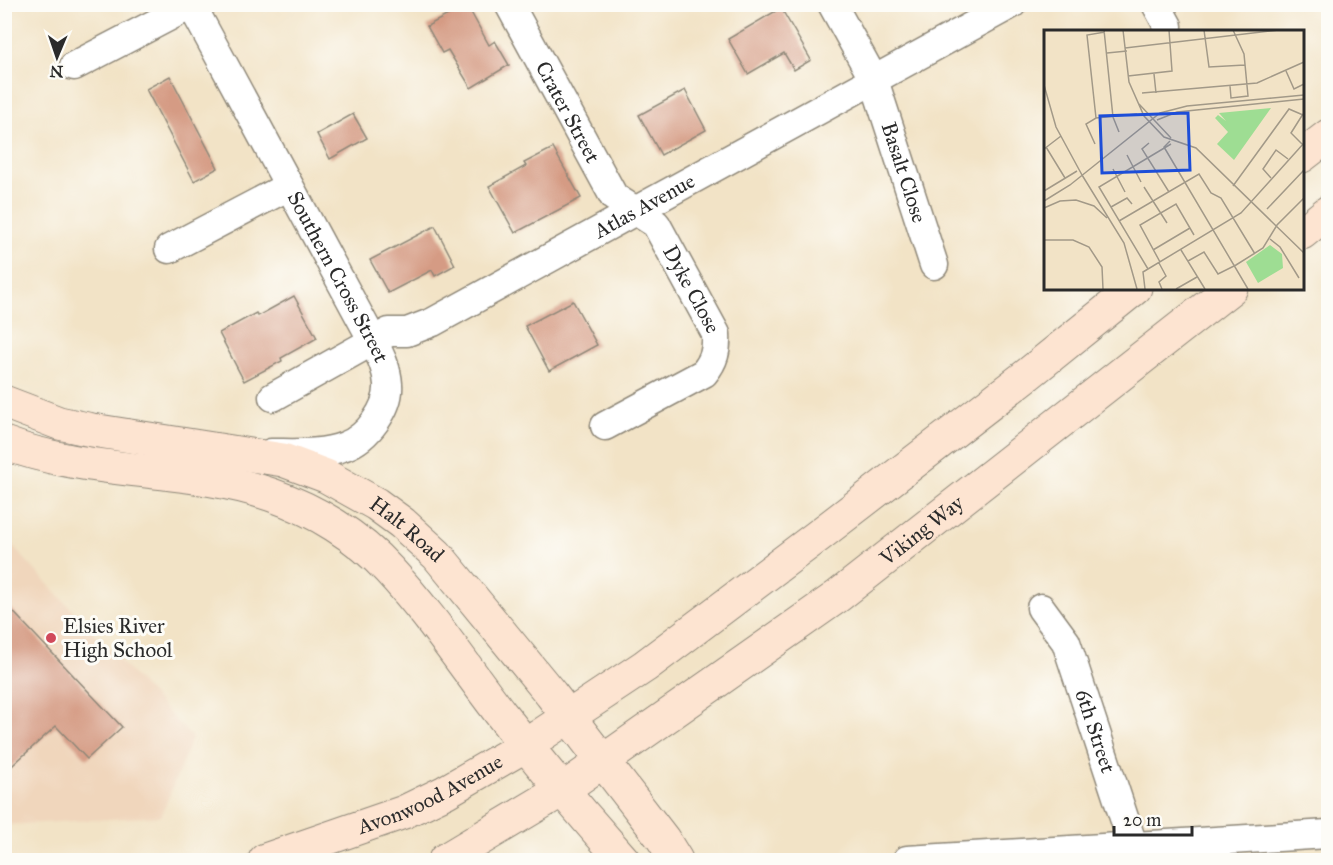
<svg xmlns="http://www.w3.org/2000/svg" width="1333" height="865" viewBox="0 0 1333 865" font-family="'IM FELL Great Primer',serif">
	<style>
		.built { fill: #f0d6bc }
		.building { fill: #d59b84 }
		.lines { fill: none; stroke-linecap: round; stroke-linejoin: round }
		.street-casing { stroke: #8e8778; stroke-width: 31 }
		.secondary-casing { stroke: #8e8778; stroke-width: 35 }
		.street { stroke: #fff; stroke-width: 28 }
		.secondary { stroke: #fde4d1; stroke-width: 33 }
		.poi-dot { fill: #d1495b; stroke: #fdfcf7; stroke-width: 2 }
		.labels { text-anchor: middle; dominant-baseline: central; stroke-width: 6; stroke-linejoin: round; paint-order: stroke }
		.street-label { font-size: 21px; fill: #2b2b2b; stroke: #fdfcf7 }
		.poi-label { font-size: 21px; fill: #2b2b2b; stroke: #fdfcf7; text-anchor: start }
		.inset-road { fill: none; stroke: #a29988; stroke-width: 1.5 }
		.view { fill: #1d4ed8; fill-opacity: 0.15; stroke: #1d4ed8; stroke-width: 3 }
		.inset-edge { fill: none; stroke: #2b2b2b; stroke-width: 3 }
	</style>
	<rect width="100%" height="100%" fill="#fdfcf7"/>
	<filter id="ink" filterUnits="userSpaceOnUse"><feTurbulence type="fractalNoise" baseFrequency=".0167" numOctaves="2"/><feDisplacementMap in="SourceGraphic" scale="12" xChannelSelector="R" yChannelSelector="G"/><feConvolveMatrix kernelMatrix="1 2 1 2 8 2 1 2 1" color-interpolation-filters="sRGB"/></filter>
	<filter id="wash" filterUnits="userSpaceOnUse"><feTurbulence type="fractalNoise" baseFrequency=".008" numOctaves="4" result="noise"/><feDisplacementMap in="SourceGraphic" scale="24" xChannelSelector="R" yChannelSelector="G"/><feGaussianBlur stdDeviation="1.35" result="paint"/><feColorMatrix in="noise" values="0 0 0 0 0 0 0 0 0 0 0 0 0 0 0 0 0 1.4 0 .05"/><feComposite in="paint" operator="in"/></filter>
	<g filter="url(#wash)">
		<rect width="100%" height="100%" fill="#f2e3c6"/>
		<!-- built -->
		<polygon class="built" points="5,538 192,738 161,816 5,825"/>
		<g id="blocks">
			<!-- building -->
			<g class="building">
				<polygon points="467,5 489,45 495,41 509,65 471,88 448,50 442,53 427,26"/>
				<polygon points="781,8 811,60 794,70 784,53 748,74 728,39"/>
				<polygon points="170,76 218,168 194,181 146,89"/>
				<polygon points="685,90 706,130 661,155 639,115"/>
				<polygon points="353,114 367,138 330,159 317,134"/>
				<polygon points="553,148 581,198 515,233 489,186 526,166 524,163"/>
				<polygon points="435,226 455,265 435,276 432,270 388,293 370,260"/>
				<polygon points="294,296 317,338 281,358 282,361 244,381 219,333 256,313 258,316"/>
				<polygon points="573,301 597,345 549,371 525,326"/>
				<polygon points="4,602 122,727 87,759 56,726 4,773"/>
			</g>
		</g>
	</g>
	<g filter="url(#ink)">
		<use href="#blocks" fill-opacity="0" stroke="#8e8778" stroke-width="1.5"/>
		<g class="lines">
			<defs>
				<g id="street">
					<path id="s1" d="M 191,4 L 373,341 C 380,355 387,368 388,384 C 390,408 367,438 345,446 C 322,455 296,453 271,453"/>
					<path id="s2" d="M 509,4 L 614,197 L 656,224 L 716,334 C 717,350 714,361 704,373 L 605,426"/>
					<path id="s3" d="M 832,4 L 874,80 L 934,265"/>
					<polyline points="1156,4 1168,26 1167,32"/>
					<polyline points="74,66 191,5"/>
					<polyline points="169,249 289,186"/>
					<path id="s4" d="M 273,397 L 389,332 L 407,332 L 433,322 L 1012,4"/>
					<path id="s5" d="M 1041,608 L 1066,642 L 1133,845 L 1134,860"/>
					<polyline points="907,860 1328,834"/>
				</g>
				<g id="secondary">
					<polyline points="1302,156 1328,136"/>
					<polyline points="1302,233 1328,212"/>
					<path id="s6" d="M 4,402 L 59,423 L 92,430 L 283,460 L 326,476 L 376,504 L 402,523 L 437,555 L 551,694 L 663,839 L 676,860"/>
					<path d="M 4,443 C 90,476 186,465 272,495 C 315,510 358,536 389,570 C 431,615 464,666 501,714 C 540,764 581,813 623,860"/>
					<path id="s7" d="M 265,860 L 404,812 L 445,792 L 526,745 L 645,666 L 818,536 L 1027,375 L 1135,288"/>
					<path id="s8" d="M 445,860 L 562,790 L 838,596 L 1231,288"/>
				</g>
			</defs>
			<!-- street casing -->
			<use href="#street" class="street-casing"/>
			<!-- secondary casing -->
			<use href="#secondary" class="secondary-casing"/>
			<!-- street -->
			<use href="#street" class="street"/>
			<!-- secondary -->
			<use href="#secondary" class="secondary"/>
		</g>
	</g>
	<!-- markers -->
	<circle class="poi-dot" cx="51" cy="638" r="6"/>
	<g class="labels">
		<!-- street labels -->
		<g class="street-label">
			<text stroke="none"><textPath href="#s2" startOffset="123">Crater Street</textPath></text>
			<text stroke="none"><textPath href="#s3" startOffset="184">Basalt Close</textPath></text>
			<text stroke="none"><textPath href="#s4" startOffset="420">Atlas Avenue</textPath></text>
			<text stroke="none"><textPath href="#s1" startOffset="310">Southern Cross Street</textPath></text>
			<text stroke="none"><textPath href="#s2" startOffset="344">Dyke Close</textPath></text>
			<text stroke="none"><textPath href="#s6" startOffset="429">Halt Road</textPath></text>
			<text stroke="none"><textPath href="#s8" startOffset="580">Viking Way</textPath></text>
			<text stroke="none"><textPath href="#s5" startOffset="136">6th Street</textPath></text>
			<text stroke="none"><textPath href="#s7" startOffset="178">Avonwood Avenue</textPath></text>
		</g>
		<!-- poi labels -->
		<g class="poi-label">
			<text x="63" y="626">Elsies River<tspan x="63" dy="24">High School</tspan></text>
		</g>
	</g>
	<!-- overview -->
	<g transform="translate(1044 30)">
		<rect width="260" height="260" fill="#f2e3c6"/>
		<path d="M 227,78 L 190,130 L 173,114 L 184,102 L 171,88 L 174,85 L 182,91 L 175,83 ZM 226,215 L 238,224 L 239,238 L 214,253 L 202,232 Z" fill="#9edd93"/>
		<path class="inset-road" d="M 60,0 L 69,87 L 75,102M 79,0 L 85,52 L 100,86 L 120,107 L 152,118 L 260,223M 160,0 L 165,37 L 201,35M 81,18 L 235,0M 63,23 L 83,21M 242,41 L 250,59 L 260,54M 110,44 L 112,63M 84,46 L 128,41 L 125,0M 0,55 L 12,97 L 38,145M 186,56 L 187,68 L 204,66 L 200,24 L 189,0M 98,63 L 213,53 L 260,32M 95,74 L 127,108M 52,88 L 43,5 L 61,2M 113,90 L 133,82 L 260,69M 126,111 L 120,117 L 204,259M 105,113 L 98,119 L 125,162M 51,114 L 42,94 L 52,88 L 93,84M 258,114 L 247,103 L 259,84M 2,117 L 21,148M 0,119 L 17,106M 83,125 L 97,152M 69,139 L 81,162M 38,145 L 80,213 L 93,259M 227,148 L 219,139 L 232,120 L 244,129M 189,156 L 245,79 L 259,85M 100,157 L 123,193M 0,161 L 33,141M 0,171 L 26,155 L 116,83 L 143,76 L 260,65M 67,177 L 83,168 L 88,174M 0,178 L 16,171 L 32,170 L 50,176 L 63,188M 223,179 L 260,140M 75,191 L 155,144 L 167,163 L 177,168 L 211,224M 226,209 L 236,217 L 255,248M 0,210 L 29,210 L 45,217 L 58,237 L 59,259M 109,220 L 146,198M 137,220 L 161,259M 144,231 L 160,222 L 174,244 L 192,235 L 219,218 L 233,195 L 260,168M 116,232 L 96,195 L 132,174 L 150,205M 115,233 L 122,246 L 115,252 L 118,259M 104,239 L 55,157 L 127,114M 101,259 L 99,242 L 197,183 L 260,113M 132,259 L 153,247"/>
		<path class="view" d="M 144,83 L 146,140 L 58,143 L 56,86 Z"/>
		<rect width="260" height="260" class="inset-edge"/>
	</g>
	<!-- margin -->
	<rect width="1333" height="865" fill="none" stroke="#fdfcf7" stroke-width="24"/>
	<!-- north arrow -->
	<g transform="translate(57 57) rotate(182)" stroke="#fdfcf7" stroke-width="4.5" paint-order="stroke">
	<path d="M0-4.5L10 22L0 15L-10 22Z" fill="#2b2b2b"/>
	<text y="-9" font-size="16" font-weight="bold" text-anchor="middle" fill="#2b2b2b">N</text>
	</g>
	<!-- scale -->
	<path d="M1114 826v9h78v-9" fill="none" stroke="#2b2b2b" stroke-width="3"/>
	<text x="1123" y="826" font-size="18" fill="#2b2b2b" stroke="#fdfcf7" stroke-width="4.5" paint-order="stroke">20 m</text>
</svg>
